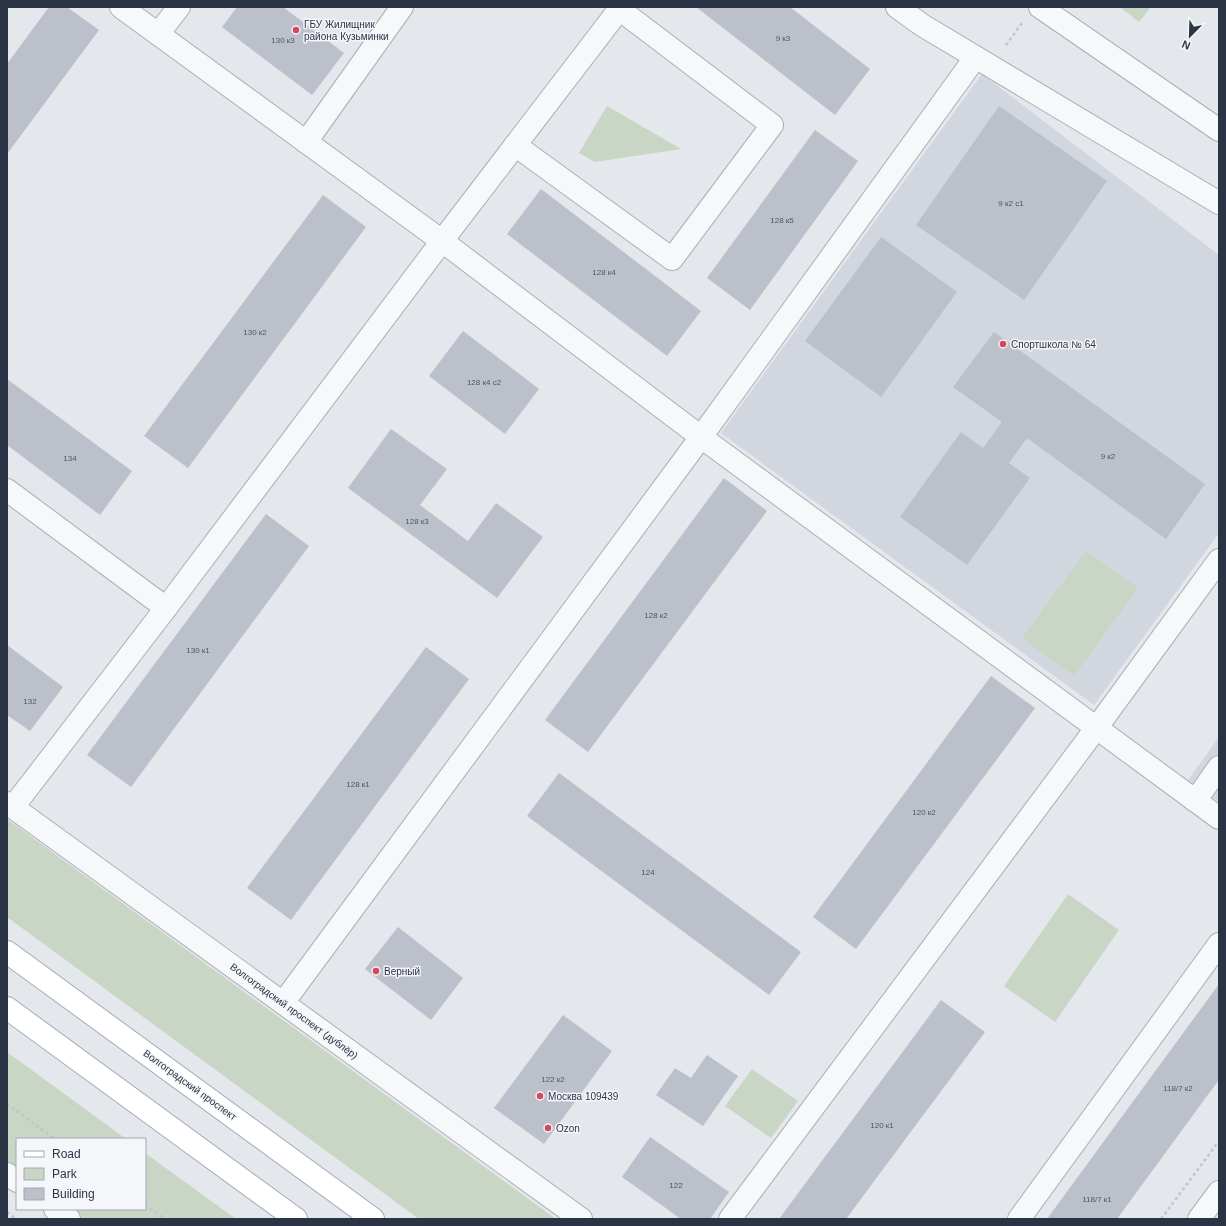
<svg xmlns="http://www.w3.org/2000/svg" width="1226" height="1226" viewBox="0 0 1226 1226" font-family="Helvetica,sans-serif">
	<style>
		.built { fill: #d2d6de }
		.green { fill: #c9d6c5 }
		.building { fill: #bbc0ca }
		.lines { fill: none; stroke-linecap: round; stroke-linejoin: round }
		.minor-casing { stroke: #a9aeb7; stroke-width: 24 }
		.major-casing { stroke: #a3abb8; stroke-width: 24 }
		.path { stroke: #c2c5cb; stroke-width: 2.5; stroke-dasharray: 3 3; stroke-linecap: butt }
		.minor { stroke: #f7f8fa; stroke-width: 22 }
		.major { stroke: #fff; stroke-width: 22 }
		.poi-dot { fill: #d1495b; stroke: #f4f6f9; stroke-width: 1.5 }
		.labels { text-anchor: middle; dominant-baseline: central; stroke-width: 3; stroke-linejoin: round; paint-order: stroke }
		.number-label { font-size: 8px; fill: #4f5766 }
		.poi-label { font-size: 10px; fill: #2b3445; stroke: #f4f6f9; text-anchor: start }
		.street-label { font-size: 10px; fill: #2b3445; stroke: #f4f6f9 }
	</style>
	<rect width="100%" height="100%" fill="#e4e7ec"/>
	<!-- built -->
	<g class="built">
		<polygon points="982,74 1219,255 1219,533 1094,705 721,433"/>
		<polygon points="1219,737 1219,802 1188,780"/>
	</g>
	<!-- green -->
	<g class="green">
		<polygon points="1120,7 1151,7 1139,22"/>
		<polygon points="607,106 681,149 595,162 579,153"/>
		<polygon points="1086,551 1138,588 1074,676 1022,638"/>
		<polygon points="7,819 556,1219 419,1219 7,917"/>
		<polygon points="1068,894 1119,930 1055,1022 1004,986"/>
		<polygon points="7,1052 126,1139 17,1139 17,1172 7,1165"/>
		<polygon points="752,1069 798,1101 771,1138 725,1106"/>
		<polygon points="145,1153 236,1219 81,1219 68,1209 145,1209"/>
	</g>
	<!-- building -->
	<g class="building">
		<polygon points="49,7 67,7 99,30 7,154 7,64"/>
		<polygon points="237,7 283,7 344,53 312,95 222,27"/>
		<polygon points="696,7 790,7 870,69 835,115"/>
		<polygon points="999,106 1107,181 1024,300 916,225"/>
		<polygon points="815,130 858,161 750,310 707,278"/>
		<polygon points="541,189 701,311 667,356 507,234"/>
		<polygon points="323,195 366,227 188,468 144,436"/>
		<polygon points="881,237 957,292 881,397 805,341"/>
		<polygon points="463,331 539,389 505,434 429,376"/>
		<polygon points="994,332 1205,484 1166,539 1027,438 1009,463 1030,478 967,565 900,517 961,432 983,448 1002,422 953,387"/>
		<polygon points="7,379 132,471 100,515 7,445"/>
		<polygon points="391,429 447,469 420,505 468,541 496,503 543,537 497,598 348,488"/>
		<polygon points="724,478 767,511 588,752 545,720"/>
		<polygon points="266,514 309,546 131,787 87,755"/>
		<polygon points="7,645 63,687 30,731 7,715"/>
		<polygon points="426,647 469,679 291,920 247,888"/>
		<polygon points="991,676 1035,708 856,949 813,917"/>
		<polygon points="559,773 801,952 769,995 527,816"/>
		<polygon points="398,927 463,978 431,1020 365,969"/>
		<polygon points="1219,984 1219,1080 1207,1096 1117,1219 1047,1219"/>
		<polygon points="941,1000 985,1032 846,1219 779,1219"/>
		<polygon points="563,1015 612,1051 544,1144 494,1108"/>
		<polygon points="707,1055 738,1076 703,1126 656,1095 675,1068 691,1078"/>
		<polygon points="650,1137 729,1192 710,1219 681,1219 622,1177"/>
	</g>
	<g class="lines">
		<defs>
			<g id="minor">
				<polyline points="121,7 442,241 701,437 1219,818"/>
				<polyline points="897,7 922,25 1219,203"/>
				<polyline points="1040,7 1219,130"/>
				<polyline points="158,34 179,7"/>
				<polyline points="306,142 402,7"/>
				<polyline points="515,145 672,259 772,125 619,9"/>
				<polyline points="7,490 166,608"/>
				<polyline points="1194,800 1203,790 1219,767"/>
				<polyline points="7,803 581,1219"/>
				<polyline points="13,807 166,608 442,241 621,7"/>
				<polyline points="283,1003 701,437 975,58"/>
				<polyline points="7,1174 17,1181"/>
				<polyline points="55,1209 69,1219"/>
				<polyline points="730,1219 1097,727 1219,560"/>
				<polyline points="1019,1219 1219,944"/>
				<polyline points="1199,1219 1219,1192"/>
			</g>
			<g id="major">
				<polyline points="7,952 373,1219"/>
				<polyline points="7,1008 296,1219"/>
			</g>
		</defs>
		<!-- minor casing -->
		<use href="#minor" class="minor-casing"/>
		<!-- major casing -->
		<use href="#major" class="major-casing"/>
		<!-- path -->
		<g class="path">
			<polyline points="1006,45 1022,23"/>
			<polyline points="7,1104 55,1139"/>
			<polyline points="145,1205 165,1219"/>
			<polyline points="7,1212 16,1219"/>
			<polyline points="1161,1219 1219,1141"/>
		</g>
		<!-- minor -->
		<use href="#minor" class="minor"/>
		<!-- major -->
		<use href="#major" class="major"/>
	</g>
	<!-- markers -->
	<g class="poi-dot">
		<circle cx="296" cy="30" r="4"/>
		<circle cx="1003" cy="344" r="4"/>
		<circle cx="376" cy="971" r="4"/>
		<circle cx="540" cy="1096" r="4"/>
		<circle cx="548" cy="1128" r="4"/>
	</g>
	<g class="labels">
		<!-- number labels -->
		<g class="number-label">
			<text x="783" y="38">9 к3</text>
			<text x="283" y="40">130 к3</text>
			<text x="1011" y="203">9 к2 с1</text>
			<text x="782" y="220">128 к5</text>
			<text x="604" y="272">128 к4</text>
			<text x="255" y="332">130 к2</text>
			<text x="484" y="382">128 к4 с2</text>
			<text x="1108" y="456">9 к2</text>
			<text x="70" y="458">134</text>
			<text x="417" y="521">128 к3</text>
			<text x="656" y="615">128 к2</text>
			<text x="198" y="650">130 к1</text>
			<text x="30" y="701">132</text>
			<text x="358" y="784">128 к1</text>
			<text x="924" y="812">120 к2</text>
			<text x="648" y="872">124</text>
			<text x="553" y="1079">122 к2</text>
			<text x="1178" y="1088">118/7 к2</text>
			<text x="882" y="1125">120 к1</text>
			<text x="676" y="1185">122</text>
			<text x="1097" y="1199">118/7 к1</text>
		</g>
		<!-- poi labels -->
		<g class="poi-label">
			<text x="304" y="24">ГБУ Жилищник<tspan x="304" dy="12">района Кузьминки</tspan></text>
			<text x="1011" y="344">Спортшкола № 64</text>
			<text x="384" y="971">Верный</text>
			<text x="548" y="1096">Москва 109439</text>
			<text x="556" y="1128">Ozon</text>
		</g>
		<!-- street labels -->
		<g class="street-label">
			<text transform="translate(294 1011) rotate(36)">Волгоградский проспект (дублёр)</text>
			<text transform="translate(190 1085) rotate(36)">Волгоградский проспект</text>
		</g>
	</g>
	<!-- border -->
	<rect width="1226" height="1226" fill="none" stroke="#2b3445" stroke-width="16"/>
	<!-- legend -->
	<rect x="16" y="1138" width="130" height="72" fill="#f4f6f9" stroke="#a4a8b1"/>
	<rect x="24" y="1151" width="20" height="6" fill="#ffffff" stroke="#a4a8b1"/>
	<text x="52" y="1158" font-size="12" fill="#2b3445">Road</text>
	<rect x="24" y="1168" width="20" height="12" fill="#c9d6c5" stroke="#a4a8b1"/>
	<text x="52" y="1178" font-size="12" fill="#2b3445">Park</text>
	<rect x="24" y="1188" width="20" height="12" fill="#bbc0ca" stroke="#a4a8b1"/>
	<text x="52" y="1198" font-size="12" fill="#2b3445">Building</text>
	<!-- north arrow -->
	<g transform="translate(1190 36) rotate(203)" stroke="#f4f6f9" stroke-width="3" paint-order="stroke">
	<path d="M0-3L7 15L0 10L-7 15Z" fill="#2b3445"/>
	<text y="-6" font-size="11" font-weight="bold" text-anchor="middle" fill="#2b3445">N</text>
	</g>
</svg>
